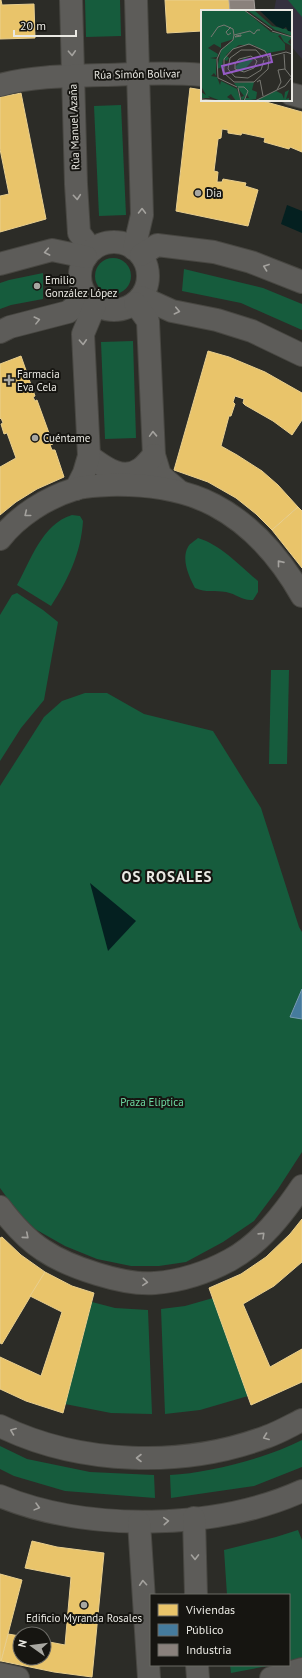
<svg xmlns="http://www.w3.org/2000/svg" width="302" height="1678" viewBox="0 0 302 1678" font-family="'PT Sans',sans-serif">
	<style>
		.education { fill: #34303e }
		.green { fill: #165c3d }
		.water { fill: #042020 }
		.homes { fill: #e9c46a; stroke: #e9cf8e }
		.public { fill: #457b9d; stroke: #769cb2 }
		.industry { fill: #8a817c; stroke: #a7a09b }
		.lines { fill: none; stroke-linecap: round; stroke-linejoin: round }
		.minor-casing { stroke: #484742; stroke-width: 24 }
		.minor { stroke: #5d5c59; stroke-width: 22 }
		.oneway { stroke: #a4a29e }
		.poi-dot { fill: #a8a7a1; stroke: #161511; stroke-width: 1.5 }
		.labels { text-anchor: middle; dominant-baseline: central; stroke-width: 4; stroke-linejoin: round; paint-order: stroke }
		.street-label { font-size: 11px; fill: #eae9e3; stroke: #161511 }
		.poi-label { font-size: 11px; fill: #eae9e3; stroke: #161511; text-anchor: start }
		.park-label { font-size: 11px; fill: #6ddaa2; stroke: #161511 }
		.district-label { font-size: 15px; font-weight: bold; letter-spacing: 1px; fill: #eae9e3; stroke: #161511 }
		.inset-road { fill: none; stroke: #787872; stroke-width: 1 }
		.view { fill: #975bc8; fill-opacity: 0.15; stroke: #975bc8; stroke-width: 2 }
		.inset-edge { fill: none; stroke: #eae9e3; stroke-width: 2 }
	</style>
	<rect width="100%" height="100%" fill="#2c2c27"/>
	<!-- education -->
	<polygon class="education" points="276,0 302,0 302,59 291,46 291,11 274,11"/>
	<!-- green -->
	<g class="green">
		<polygon points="85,0 120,0 121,36 86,37"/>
		<polygon points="288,0 302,0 302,17"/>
		<polygon points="121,105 126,215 99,216 94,106"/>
		<circle cx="113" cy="276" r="18"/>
		<polygon points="184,269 263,288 302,304 302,330 241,303 182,291"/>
		<polygon points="43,273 43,299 11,305 0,309 0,283 9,280"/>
		<polygon points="133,341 136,438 105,439 101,342"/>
		<path d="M 72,515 L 80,516 L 83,521 C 81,553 68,580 51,606 L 17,585 C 31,560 42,524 72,515 Z"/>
		<path d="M 198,538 C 221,545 240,566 258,581 L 258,592 L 253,600 C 242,601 237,594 226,592 C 215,590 206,593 195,588 C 189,577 181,559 188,547 C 190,543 195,541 198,538 Z"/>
		<polygon points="17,593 43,610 58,622 44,700 21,728 0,761 0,615 12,595"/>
		<polygon points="271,670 289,670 287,764 269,764"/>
		<polygon points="85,693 107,693 144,714 213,731 261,808 299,927 302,932 302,989 290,1016 302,1019 302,1152 278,1189 254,1221 223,1242 186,1262 159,1266 131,1266 97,1259 65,1246 35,1229 16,1210 0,1188 0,786 44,717 62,701"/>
		<polygon points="213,1298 248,1396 200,1410 165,1414 161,1309 185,1306"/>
		<polygon points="92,1302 115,1308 148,1310 152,1414 111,1413 65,1404"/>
		<path d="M 302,1440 L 302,1467 L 254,1486 L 171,1498 L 170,1475 C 209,1473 267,1458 302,1440 Z"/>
		<polygon points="0,1446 27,1459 90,1472 154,1475 155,1498 65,1491 14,1476 0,1469"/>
		<polygon points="298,1530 302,1540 302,1658 289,1661 289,1595 227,1595 224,1550 276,1537"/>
		<polygon points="230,1665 273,1665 231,1673"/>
	</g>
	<!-- water -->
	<g class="water">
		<polygon points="287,205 302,211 302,233 281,224"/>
		<polygon points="90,883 136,921 108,951"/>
	</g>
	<!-- homes -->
	<g class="homes">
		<polygon points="0,0 1,0 2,5 34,4 35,38 0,39"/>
		<polygon points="165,0 229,0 230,11 202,11 202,31 167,33"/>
		<polygon points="190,88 202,90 202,100 259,100 302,112 302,152 290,147 289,149 264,142 265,138 242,133 241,135 228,133 228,130 222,129 221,138 218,139 214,171 218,172 217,182 222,182 223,179 240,182 246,183 245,186 258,190 248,226 176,211"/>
		<polygon points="21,93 46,219 0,232 0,196 9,194 0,149 0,97"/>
		<polygon points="208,351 229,357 265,372 302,393 302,420 292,435 273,421 245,405 243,403 244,399 235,396 233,402 235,404 231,416 229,416 221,446 237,455 262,471 278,485 298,507 272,530 256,514 236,498 208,482 174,470"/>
		<polygon points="21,356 35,396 33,397 35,401 37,400 53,444 50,445 52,450 55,450 64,477 37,489 16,502 0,515 0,467 16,458 7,433 4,434 1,424 3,423 1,418 0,419 0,364"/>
		<polygon points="298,507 302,511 302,568 272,530"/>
		<polygon points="302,1219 302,1262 274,1286 243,1304 270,1367 302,1349 302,1382 251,1405 209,1288 241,1274 266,1257 290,1234"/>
		<polygon points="2,1237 21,1255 45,1272 2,1344 0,1343 0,1238"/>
		<polygon points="45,1272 72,1286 94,1293 63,1413 26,1401 0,1389 0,1357 41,1376 62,1312 30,1296"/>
		<polygon points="32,1541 57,1547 104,1553 92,1677 54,1672 1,1661 8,1634 20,1636 20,1658 44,1658 44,1641 65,1645 71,1577 25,1568"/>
		<polygon points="0,1574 22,1580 1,1661 0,1661"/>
	</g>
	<!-- public -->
	<polygon class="public" points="302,989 302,1019 290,1017"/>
	<!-- industry -->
	<polygon class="industry" points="229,0 254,0 255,11 230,11"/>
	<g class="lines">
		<defs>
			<g id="minor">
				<polyline points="71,0 76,184 79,233 92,250"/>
				<path d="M 0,85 C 34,76 69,76 104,75 C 137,74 169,72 202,75"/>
				<polyline points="291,94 302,97"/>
				<circle cx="114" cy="276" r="34"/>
				<polyline points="134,249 142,215 136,0"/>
				<polyline points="141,255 157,245 214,252 251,262 302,282"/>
				<polyline points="0,264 52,250 86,257"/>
				<polyline points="141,297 172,311 217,320 252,331 302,355"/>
				<polyline points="135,303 148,321 154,455 160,475 179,491"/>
				<polyline points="0,332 10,327 68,312 87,297"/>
				<path d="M 89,456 C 103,466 122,482 140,469 C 145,466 150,459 154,455"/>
				<polyline points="76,489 84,473 89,456 83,334 95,305"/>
				<path d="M 0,539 C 18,516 46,498 75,489 C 85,486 97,486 108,485 C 145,484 181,488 214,505 C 252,525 281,559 302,596"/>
				<path d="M 0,1207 C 12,1223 26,1239 43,1250 C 68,1267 125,1286 155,1283 C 181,1281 208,1272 230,1260 C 261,1243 283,1214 302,1186"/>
				<path d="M 0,1426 C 80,1465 183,1468 266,1437 C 278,1433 290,1426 302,1420"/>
				<path d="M 0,1496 C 88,1532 215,1530 302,1491"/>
				<polyline points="194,1518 196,1595"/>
				<polyline points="139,1522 149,1678"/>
				<polyline points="197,1665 198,1678"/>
				<polyline points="0,1674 18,1678"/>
				<polyline points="271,1678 302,1669"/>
			</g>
		</defs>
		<!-- minor casing -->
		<use href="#minor" class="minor-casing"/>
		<!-- minor -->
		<use href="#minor" class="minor"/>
	</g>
	<!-- one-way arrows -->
	<defs><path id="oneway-chevron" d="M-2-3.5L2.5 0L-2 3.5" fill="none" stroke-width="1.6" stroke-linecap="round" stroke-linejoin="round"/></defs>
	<g class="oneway">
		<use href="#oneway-chevron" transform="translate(72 53) rotate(87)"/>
		<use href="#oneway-chevron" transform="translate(77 197) rotate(85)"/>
		<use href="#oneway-chevron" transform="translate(142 211) rotate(-89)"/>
		<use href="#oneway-chevron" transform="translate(47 252) rotate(169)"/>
		<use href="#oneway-chevron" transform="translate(266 267) rotate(-160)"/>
		<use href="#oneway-chevron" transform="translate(177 311) rotate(13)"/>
		<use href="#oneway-chevron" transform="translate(37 320) rotate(-14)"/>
		<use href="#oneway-chevron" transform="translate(83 342) rotate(87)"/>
		<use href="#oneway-chevron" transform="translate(153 434) rotate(-92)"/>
		<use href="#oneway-chevron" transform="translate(27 514) rotate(141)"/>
		<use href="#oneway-chevron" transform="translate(280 563) rotate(-129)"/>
		<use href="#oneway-chevron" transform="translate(262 1235) rotate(-44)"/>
		<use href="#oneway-chevron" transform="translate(26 1236) rotate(41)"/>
		<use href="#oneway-chevron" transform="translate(145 1282) rotate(5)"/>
		<use href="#oneway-chevron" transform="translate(13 1431) rotate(-159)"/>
		<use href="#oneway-chevron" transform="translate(266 1437) rotate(159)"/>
		<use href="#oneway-chevron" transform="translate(139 1458) rotate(180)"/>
		<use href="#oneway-chevron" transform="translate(37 1507) rotate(15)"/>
		<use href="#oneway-chevron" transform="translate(166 1521) rotate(-4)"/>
		<use href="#oneway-chevron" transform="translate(195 1557) rotate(89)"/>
		<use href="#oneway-chevron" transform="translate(143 1583) rotate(-94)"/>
	</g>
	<!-- markers -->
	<g class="poi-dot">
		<circle cx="198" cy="193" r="4"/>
		<circle cx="37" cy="286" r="4"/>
		<path d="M7 374h4v4h4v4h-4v4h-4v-4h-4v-4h4z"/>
		<circle cx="35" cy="438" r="4"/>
		<circle cx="84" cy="1605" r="4"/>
	</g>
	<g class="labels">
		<!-- street labels -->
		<g class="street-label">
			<text transform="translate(137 74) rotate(-1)">Rúa Simón Bolívar</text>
			<text transform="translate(74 127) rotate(-92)">Rúa Manuel Azaña</text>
		</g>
		<!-- poi labels -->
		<g class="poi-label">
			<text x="206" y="193">Dia</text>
			<text x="45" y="280">Emilio<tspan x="45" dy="13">González López</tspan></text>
			<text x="17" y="374">Farmacia<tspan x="17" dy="13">Eva Cela</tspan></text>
			<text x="43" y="438">Cuéntame</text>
			<text x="84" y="1618" text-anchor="middle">Edificio Myranda Rosales</text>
		</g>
		<!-- park labels -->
		<g class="park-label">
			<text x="152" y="1102">Praza Elíptica</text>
		</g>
		<!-- district labels -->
		<g class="district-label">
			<text x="167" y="876">OS ROSALES</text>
		</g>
	</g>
	<!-- overview -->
	<g transform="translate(201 10)">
		<rect width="91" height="91" fill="#2c2c27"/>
		<path d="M 0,0 L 43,0 L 70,22 L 91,27 L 87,32 L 91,36 L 83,32 L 79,25 L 77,26 L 84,34 L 84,40 L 66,43 L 53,35 L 38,35 L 28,42 L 25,45 L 28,48 L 26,51 L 22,49 L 21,57 L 16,59 L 20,40 L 33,29 L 20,33 L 20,38 L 13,34 L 7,38 L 17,44 L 16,47 L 9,48 L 15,49 L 15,66 L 13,63 L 10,66 L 16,67 L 19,75 L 20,71 L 36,79 L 40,91 L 35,91 L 30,84 L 26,87 L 32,91 L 20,91 L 7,86 L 9,88 L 0,88 L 0,82 L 5,85 L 0,76 ZM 46,0 L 53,0 L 71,16 L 85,19 L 91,23 L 91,26 L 74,20 ZM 43,48 L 52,50 L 42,61 L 37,60 L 34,57 ZM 53,72 L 51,80 L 56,82 L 55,89 L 43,91 L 44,88 L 48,88 L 46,84 L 41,91 L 40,87 L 43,86 L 33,73 ZM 88,80 L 85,89 L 88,88 L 88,91 L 54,91 L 75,81 L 81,84 L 83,89 L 84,82 Z" fill="#165c3d"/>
		<path d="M 58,0 L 91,0 L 91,21 L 87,21 L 85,17 L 82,19 L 75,16 Z" fill="#042020"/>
		<path class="inset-road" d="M 43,0 L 71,20M 71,21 L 91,27M 30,23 L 27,25 L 25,22 L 30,17M 40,25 L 40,26 L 34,27 L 35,26 ZM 10,27 L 17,17 L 23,15 L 32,19 L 33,25M 48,34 L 64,41 L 68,49 L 67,59 L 53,72 L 33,72 L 23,63 L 23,49 L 32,39 ZM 83,44 L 84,59 L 91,68M 50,46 L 56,51 L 53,58 L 43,62 L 34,59 L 34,54 L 38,49 ZM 66,47 L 85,42 L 91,44M 62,48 L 55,40 L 40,40 L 29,48 L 27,59 L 34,67 L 47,68 L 60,60 L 63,50M 56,72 L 59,70 L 62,86M 36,77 L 17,68 L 16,49 L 20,40 L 32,30 L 33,25 L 49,21 L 53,24 L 56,20 L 59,20M 37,77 L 43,77 L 47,81 L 43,91M 37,78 L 40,91M 76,80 L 80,72 L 77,60 L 84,59M 0,89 L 19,91M 54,91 L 84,76 L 91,67"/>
		<path class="view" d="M 69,44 L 71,52 L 23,64 L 21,56 Z"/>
		<rect width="91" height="91" class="inset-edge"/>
	</g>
	<!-- legend -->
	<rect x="150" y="1594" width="140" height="72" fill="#161511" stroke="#6b6a65"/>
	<rect x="158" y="1604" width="20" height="12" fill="#e9c46a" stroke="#6b6a65"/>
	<text x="186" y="1614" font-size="12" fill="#eae9e3">Viviendas</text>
	<rect x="158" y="1624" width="20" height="12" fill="#457b9d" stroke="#6b6a65"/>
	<text x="186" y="1634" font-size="12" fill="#eae9e3">Público</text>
	<rect x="158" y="1644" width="20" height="12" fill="#8a817c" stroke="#6b6a65"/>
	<text x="186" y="1654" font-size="12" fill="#eae9e3">Industria</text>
	<!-- north arrow -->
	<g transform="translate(32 1646) rotate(284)"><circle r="19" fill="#161511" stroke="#6b6a65"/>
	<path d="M0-3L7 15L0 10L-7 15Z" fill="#a8a7a1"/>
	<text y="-6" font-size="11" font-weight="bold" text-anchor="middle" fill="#eae9e3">N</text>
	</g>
	<!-- scale -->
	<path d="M14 30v6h62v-6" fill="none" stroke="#eae9e3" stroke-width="2"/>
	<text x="20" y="30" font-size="12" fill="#eae9e3" stroke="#161511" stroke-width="3" paint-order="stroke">20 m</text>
</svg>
